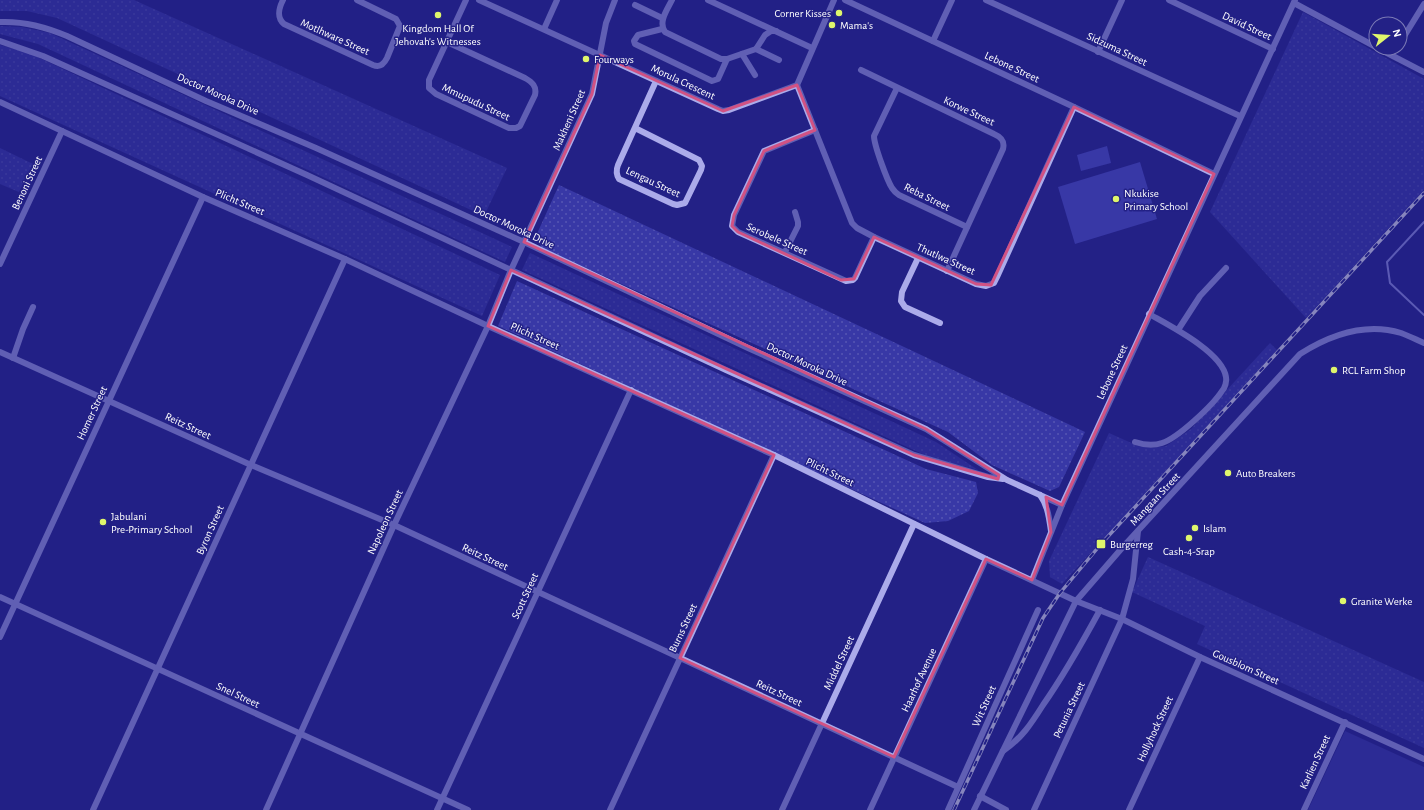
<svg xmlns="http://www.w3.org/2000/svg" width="1424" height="810" viewBox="0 0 1424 810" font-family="'Alegreya Sans',sans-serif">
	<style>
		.grass { fill: url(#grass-dots) }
		.green { fill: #3838a6 }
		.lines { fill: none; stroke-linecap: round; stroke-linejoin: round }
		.stream { stroke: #9f9feb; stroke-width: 2 }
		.minor { stroke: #ababea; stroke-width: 6 }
		.rail-casing { stroke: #fff; stroke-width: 3.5 }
		.rail { stroke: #232186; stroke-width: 2; stroke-dasharray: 6; stroke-linecap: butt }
		.marked { fill: none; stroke: #d15284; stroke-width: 3; stroke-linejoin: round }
		.poi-dot { fill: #dff66c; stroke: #232186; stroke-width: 1.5 }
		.labels { text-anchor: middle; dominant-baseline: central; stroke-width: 3; stroke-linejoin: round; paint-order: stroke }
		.poi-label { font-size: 11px; fill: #fff; stroke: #232186; text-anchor: start }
		.street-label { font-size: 11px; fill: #fff; stroke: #232186 }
	</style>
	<defs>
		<pattern id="grass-dots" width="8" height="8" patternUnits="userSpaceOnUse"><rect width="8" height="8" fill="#3838a6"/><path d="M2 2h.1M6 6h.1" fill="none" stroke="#5656b3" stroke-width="1.8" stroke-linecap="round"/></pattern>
	</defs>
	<rect width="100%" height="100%" fill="#232186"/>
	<!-- grass -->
	<g class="grass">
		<polygon points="0,0 134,0 507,168 484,216 57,18 27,11 0,11"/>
		<polygon points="1303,12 1424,79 1424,190 1306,318 1210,212"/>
		<polygon points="0,26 22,27 50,33 512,247 505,262 38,44 0,34"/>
		<polygon points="0,45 29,53 500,275 482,316 0,96"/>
		<polygon points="0,148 33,164 19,192 0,184"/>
		<polygon points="559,185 1085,432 1059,487 1050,491 992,465 948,432 542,248 536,236"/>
		<polygon points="530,253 936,442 978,470 929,457 522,270"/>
		<polygon points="517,281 926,469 976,482 978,493 969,511 948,521 925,523 498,326"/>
		<polygon points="1270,343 1277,350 1062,584 1050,577 1049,561 1109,433 1138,446 1152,448 1166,446 1191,429"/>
		<polygon points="1148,557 1424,682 1424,748 1197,644 1205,626 1132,592"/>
	</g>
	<!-- green -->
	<g class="green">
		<polygon points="1107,146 1111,163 1081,171 1077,155"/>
		<polygon points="1140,162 1157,219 1075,244 1058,187"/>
		<polygon points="1345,731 1424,767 1424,810 1308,810"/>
	</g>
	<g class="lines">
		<!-- stream -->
		<polyline class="stream" points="1424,222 1387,262 1390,283 1424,315"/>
		<!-- minor -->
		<g class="minor">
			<path d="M 283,0 C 279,8 276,17 284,24 L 373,65 C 380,68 384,64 387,58 L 400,26 L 396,19 L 357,0"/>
			<polyline points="479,0 718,109 723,111 729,110 797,85 834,0"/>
			<path d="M 672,0 C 667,10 658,22 665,32 L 721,59 L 727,59 L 756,49 L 765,35 L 771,31 L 776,31"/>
			<polyline points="708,0 812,48"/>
			<polyline points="845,0 1074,107 1214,174"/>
			<polyline points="986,0 1240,116"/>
			<polyline points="1169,0 1273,49"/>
			<polyline points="1294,3 1376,47"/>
			<polyline points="635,5 662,18"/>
			<path d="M 0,22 C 23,21 46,27 67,36 L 206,101 L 316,148 L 524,242 L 748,348 L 926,429 L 1007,480 L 1062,505"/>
			<polyline points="544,29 557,0"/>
			<polyline points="662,29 638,35 634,41 635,44 712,81 718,79 727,59"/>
			<polyline points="0,41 43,56 307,175 726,370 914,455 988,477 1003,479"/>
			<polyline points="933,41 952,0"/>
			<path d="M 447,42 L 525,78 C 532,82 537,86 535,95 L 520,126 L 516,128 L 509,128 L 436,94 L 429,88 L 429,80 L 466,0"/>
			<polyline points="1400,43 1424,4"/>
			<path d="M 1379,48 C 1386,52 1391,55 1397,48"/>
			<polyline points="756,49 779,60"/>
			<polyline points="1098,52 1122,0"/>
			<polyline points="1387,53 1424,72"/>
			<polyline points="742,54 755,75"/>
			<path d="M 861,70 L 994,134 C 1001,137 1005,141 1003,149 L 947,271"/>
			<polyline points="797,85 852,223 857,228 874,237 976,284 986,286 994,283 997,277 1074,107"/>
			<path d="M 897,88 L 874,136 C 874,145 887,180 892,188 C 894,191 896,193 899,195 L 967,227"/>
			<polyline points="0,102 203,197 345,259 488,326 774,455 986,559 1076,601 1122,619 1200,657 1424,759"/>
			<path d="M 635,128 L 699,160 L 702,166 L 701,170 L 685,203 L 677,205 L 673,204 L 619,179 C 616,174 616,170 618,165 L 656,81"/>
			<polyline points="815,130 764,151 734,215 732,226 738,232 846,281 853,280 855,278 874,237"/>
			<polyline points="785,252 798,226 798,222 795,212"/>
			<polyline points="918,258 902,292 901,301 905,307 940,323"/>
			<polyline points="0,264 62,131"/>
			<polyline points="1178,330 1200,296 1226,268"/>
			<polyline points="0,352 251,465 394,525 958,787"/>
			<polyline points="13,358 23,329 33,307"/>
			<path d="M 1135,442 C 1144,445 1153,446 1162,443 C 1178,438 1213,405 1222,391 C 1225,388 1227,381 1226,377 C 1222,352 1170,326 1149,314"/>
			<path d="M 1040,495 C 1048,506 1049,518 1051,531"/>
			<polyline points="1032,580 1062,505 1295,0"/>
			<polyline points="0,597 468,810"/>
			<polyline points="0,637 203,197"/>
			<path d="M 1003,751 C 1022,738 1031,724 1043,705 C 1064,675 1082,643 1100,610"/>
			<polyline points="980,796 1006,810"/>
			<polyline points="93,810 345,259"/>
			<polyline points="266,810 394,525 488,326 511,270 592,94 606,23 615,0"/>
			<polyline points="437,810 631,390"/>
			<polyline points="610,810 774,455"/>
			<polyline points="782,810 914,524"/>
			<polyline points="870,810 986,559"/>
			<polyline points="948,810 1038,610"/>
			<path d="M 974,810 L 1076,601 L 1122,548 L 1300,354 C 1330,335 1365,322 1401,333 C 1409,336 1417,340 1424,343"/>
			<polyline points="1034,810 1122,619 1133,579 1138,531"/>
			<polyline points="1129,810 1200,657"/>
			<polyline points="1304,810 1345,722"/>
		</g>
		<defs>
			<polyline id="rail" points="954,810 1043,618 1060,593 1101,544 1424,193"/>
		</defs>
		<!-- rail casing -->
		<use href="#rail" class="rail-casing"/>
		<!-- rail -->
		<use href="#rail" class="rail"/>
	</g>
	<!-- marked area -->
	<path d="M0 0H1424V810H0ZM 600,55 L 723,111 L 797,85 L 815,130 L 764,151 L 734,215 L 732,226 L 738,232 L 841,280 L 854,279 L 874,237 L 976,284 L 991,285 L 1074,107 L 1214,174 L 1062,505 L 1046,497 L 1051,532 L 1032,580 L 986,559 L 894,757 L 680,658 L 774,455 L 488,326 L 511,270 L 914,455 L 998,479 L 999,475 L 926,429 L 524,242 L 592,94 Z" fill="#232186" fill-opacity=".55" fill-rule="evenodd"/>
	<path class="marked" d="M 600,55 L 723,111 L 797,85 L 815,130 L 764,151 L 734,215 L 732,226 L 738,232 L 841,280 L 854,279 L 874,237 L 976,284 L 991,285 L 1074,107 L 1214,174 L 1062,505 L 1046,497 L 1051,532 L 1032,580 L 986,559 L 894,757 L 680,658 L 774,455 L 488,326 L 511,270 L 914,455 L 998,479 L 999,475 L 926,429 L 524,242 L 592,94 Z"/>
	<!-- markers -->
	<g class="poi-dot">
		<circle cx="839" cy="13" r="4"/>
		<circle cx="438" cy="15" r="4"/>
		<circle cx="832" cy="25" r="4"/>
		<circle cx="586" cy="59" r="4"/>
		<circle cx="1116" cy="199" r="4"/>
		<circle cx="1334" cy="370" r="4"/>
		<circle cx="1228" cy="473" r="4"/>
		<circle cx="103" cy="522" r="4"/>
		<circle cx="1195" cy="528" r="4"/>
		<circle cx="1189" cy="538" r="4"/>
		<rect x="1096" y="539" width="10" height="10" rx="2"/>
		<circle cx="1343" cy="601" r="4"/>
	</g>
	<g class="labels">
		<!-- poi labels -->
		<g class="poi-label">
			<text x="831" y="13" text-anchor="end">Corner Kisses</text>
			<text x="840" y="25">Mama's</text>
			<text x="438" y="28" text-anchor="middle">Kingdom Hall Of<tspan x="438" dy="13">Jehovah's Witnesses</tspan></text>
			<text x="594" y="59">Fourways</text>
			<text x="1124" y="193">Nkukise<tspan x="1124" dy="13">Primary School</tspan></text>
			<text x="1342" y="370">RCL Farm Shop</text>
			<text x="1236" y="473">Auto Breakers</text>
			<text x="111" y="516">Jabulani<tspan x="111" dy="13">Pre-Primary School</tspan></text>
			<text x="1203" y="528">Islam</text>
			<text x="1110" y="544">Burgerreg</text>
			<text x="1189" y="551" text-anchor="middle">Cash-4-Srap</text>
			<text x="1351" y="601">Granite Werke</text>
		</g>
		<!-- street labels -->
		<g class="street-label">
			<text transform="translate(1247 26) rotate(25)">David Street</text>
			<text transform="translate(335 37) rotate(24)">Motlhware Street</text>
			<text transform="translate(1117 49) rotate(25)">Sidzuma Street</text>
			<text transform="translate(1012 67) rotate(25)">Lebone Street</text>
			<text transform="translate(683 82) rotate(25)">Morula Crescent</text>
			<text transform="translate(218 94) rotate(24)">Doctor Moroka Drive</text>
			<text transform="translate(476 102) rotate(25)">Mmupudu Street</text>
			<text transform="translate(969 111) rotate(25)">Korwe Street</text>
			<text transform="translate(569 120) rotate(-66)">Makheni Street</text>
			<text transform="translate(653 182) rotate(25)">Lengau Street</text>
			<text transform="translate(27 183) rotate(-65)">Benoni Street</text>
			<text transform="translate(927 197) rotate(26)">Reba Street</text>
			<text transform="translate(240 202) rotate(23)">Plicht Street</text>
			<text transform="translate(514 227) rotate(25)">Doctor Moroka Drive</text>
			<text transform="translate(777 239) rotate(24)">Serobele Street</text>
			<text transform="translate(946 259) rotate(24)">Thutlwa Street</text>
			<text transform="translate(535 336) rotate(24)">Plicht Street</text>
			<text transform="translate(807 364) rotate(25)">Doctor Moroka Drive</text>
			<text transform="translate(1112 372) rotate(-65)">Lebone Street</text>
			<text transform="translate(92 413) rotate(-65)">Homer Street</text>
			<text transform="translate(188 426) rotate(25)">Reitz Street</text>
			<text transform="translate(830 472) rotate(26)">Plicht Street</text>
			<text transform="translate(1155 499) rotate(-47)">Mangaan Street</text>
			<text transform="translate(385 522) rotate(-65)">Napoleon Street</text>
			<text transform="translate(210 530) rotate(-66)">Byron Street</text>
			<text transform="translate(485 557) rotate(25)">Reitz Street</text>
			<text transform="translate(525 596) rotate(-65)">Scott Street</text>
			<text transform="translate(683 628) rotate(-65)">Burns Street</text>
			<text transform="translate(839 663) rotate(-65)">Middel Street</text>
			<text transform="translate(1246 667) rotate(24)">Gousblom Street</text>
			<text transform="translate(919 680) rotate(-65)">Haarhof Avenue</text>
			<text transform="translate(779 693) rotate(25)">Reitz Street</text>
			<text transform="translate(238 695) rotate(25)">Snel Street</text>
			<text transform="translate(984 706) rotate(-66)">Wit Street</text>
			<text transform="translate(1069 710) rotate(-65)">Petunia Street</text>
			<text transform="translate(1155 729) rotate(-65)">Hollyhock Street</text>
			<text transform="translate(1315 762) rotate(-65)">Karlien Street</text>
		</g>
	</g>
	<!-- north arrow -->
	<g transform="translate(1388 36) rotate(73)"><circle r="19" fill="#232186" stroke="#7b7ab6"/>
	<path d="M0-3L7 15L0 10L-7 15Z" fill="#dff66c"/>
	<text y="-6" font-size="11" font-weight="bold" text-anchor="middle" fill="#ffffff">N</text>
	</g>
</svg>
